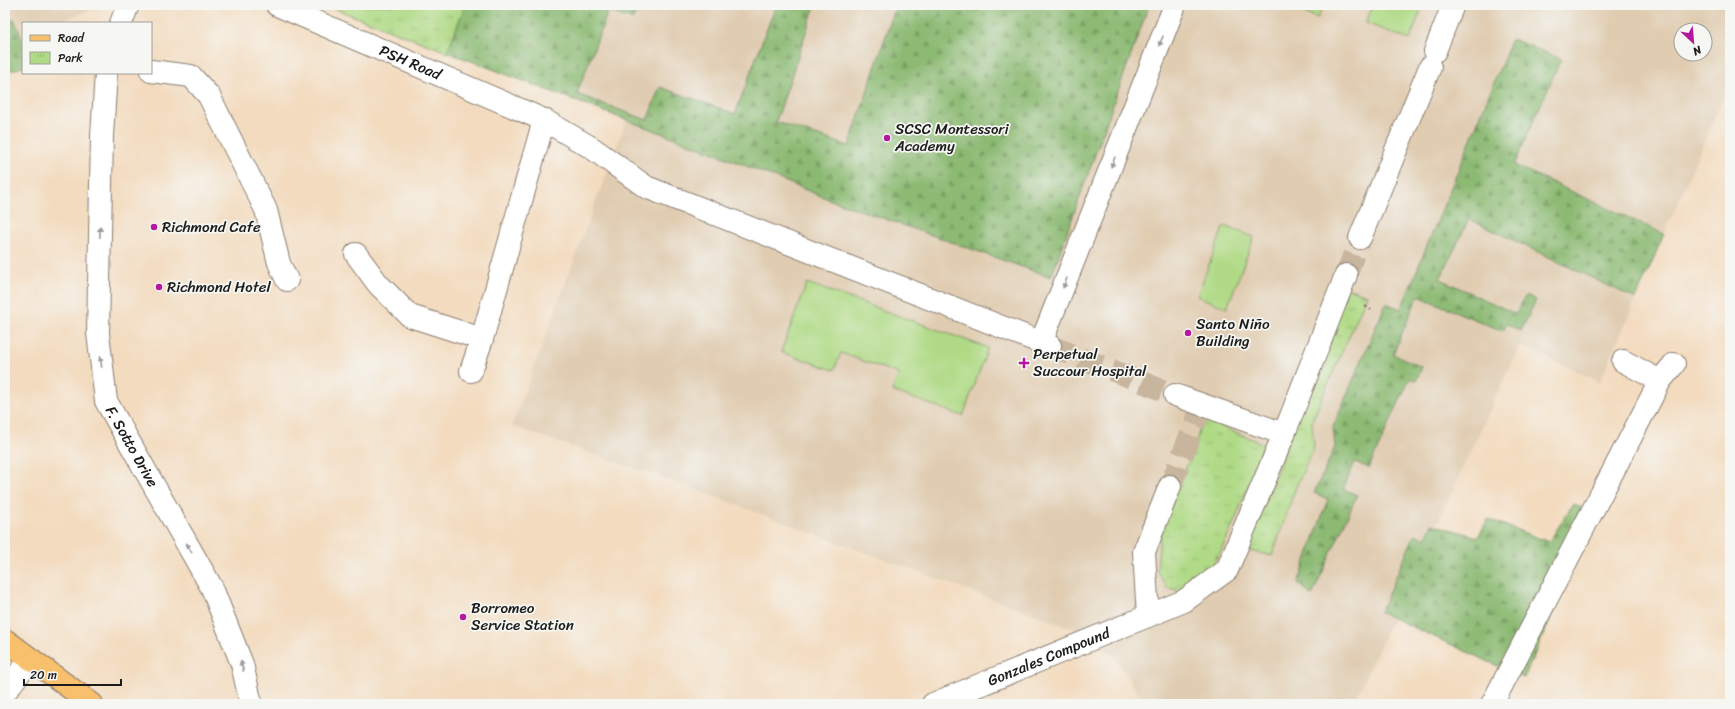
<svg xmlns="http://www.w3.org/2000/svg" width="1735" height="709" viewBox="0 0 1735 709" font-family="Sriracha,sans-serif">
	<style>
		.built { fill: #e0ccb1; fill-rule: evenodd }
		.forest { fill: url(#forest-firs); stroke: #546b48 }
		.park { fill: url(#park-tufts); stroke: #667b51 }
		.garden { fill: #b0da86; stroke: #667b51 }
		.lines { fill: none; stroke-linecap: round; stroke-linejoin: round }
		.minor-tunnel { stroke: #c8b59e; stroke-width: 22; stroke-dasharray: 22 11; stroke-linecap: butt }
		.minor-casing { stroke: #887c6e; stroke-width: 24 }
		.major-casing { stroke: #887c6e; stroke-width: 24 }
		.path { stroke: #887c6e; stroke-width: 2.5; stroke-dasharray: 3 3; stroke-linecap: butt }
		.minor { stroke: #fff; stroke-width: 22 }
		.major { stroke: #f8bf6c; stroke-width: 22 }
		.oneway { fill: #999 }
		.poi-dot { fill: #b5179e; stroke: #f6f6f2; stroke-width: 1.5 }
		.labels { text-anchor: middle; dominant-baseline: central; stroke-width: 3.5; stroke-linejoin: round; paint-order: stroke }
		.street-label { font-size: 15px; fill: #1c1c1c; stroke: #f6f6f2 }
		.poi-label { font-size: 15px; fill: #1c1c1c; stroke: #f6f6f2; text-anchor: start }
	</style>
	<defs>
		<pattern id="forest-firs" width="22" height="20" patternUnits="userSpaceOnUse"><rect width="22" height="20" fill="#8cba73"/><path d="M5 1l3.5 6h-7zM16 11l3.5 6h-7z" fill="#789f63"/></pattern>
		<pattern id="park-tufts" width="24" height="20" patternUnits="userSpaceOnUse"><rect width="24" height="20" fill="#b0da86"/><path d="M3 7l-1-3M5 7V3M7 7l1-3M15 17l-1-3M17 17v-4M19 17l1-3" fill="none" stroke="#97ba73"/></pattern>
	</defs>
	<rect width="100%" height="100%" fill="#f6f6f2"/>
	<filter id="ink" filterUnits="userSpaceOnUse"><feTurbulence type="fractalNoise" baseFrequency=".025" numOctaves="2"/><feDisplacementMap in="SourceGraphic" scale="8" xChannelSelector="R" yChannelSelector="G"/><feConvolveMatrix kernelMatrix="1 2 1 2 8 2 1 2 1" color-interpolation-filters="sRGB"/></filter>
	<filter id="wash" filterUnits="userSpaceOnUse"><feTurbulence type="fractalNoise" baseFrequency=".012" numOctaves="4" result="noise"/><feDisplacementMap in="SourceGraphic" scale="16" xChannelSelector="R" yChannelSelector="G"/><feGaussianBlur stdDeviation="0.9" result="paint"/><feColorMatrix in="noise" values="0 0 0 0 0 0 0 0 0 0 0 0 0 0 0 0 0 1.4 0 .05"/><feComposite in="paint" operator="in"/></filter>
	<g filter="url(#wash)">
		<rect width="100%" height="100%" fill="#f3dbbf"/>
		<!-- built -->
		<g class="built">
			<polygon points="5,5 101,5 100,7 54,23 23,23 23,34 5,40"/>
			<path d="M 325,5 L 1730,5 L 1730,82 L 1600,382 L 1520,345 L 1353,704 L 1157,704 L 1138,694 L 1115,657 L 1074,629 L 658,476 L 512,426 L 626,121 ZM 1681,30 L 1705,30 L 1705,54 L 1681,54 Z"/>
		</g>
		<!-- forest -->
		<g class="forest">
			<polygon points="465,5 626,5 637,9 633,20 608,11 577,94 647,120 660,87 735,114 776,5 815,5 776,122 849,146 896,5 1149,5 1051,277 831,200 719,155 447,52"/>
			<polygon points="14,19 23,41 23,67 5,72 5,23"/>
			<polygon points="1512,39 1561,59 1514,165 1664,234 1636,299 1469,219 1440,279 1516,314 1526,295 1536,300 1521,331 1507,324 1503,331 1418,296 1393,354 1422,367 1416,381 1410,378 1369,468 1355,462 1343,489 1357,495 1312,596 1298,583 1328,499 1314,493 1335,447 1333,427 1386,303 1401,309"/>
			<polygon points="1573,504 1597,515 1524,678 1380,612 1415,534 1425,539 1432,524 1478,537 1488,519 1549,542"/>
		</g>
		<!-- park -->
		<g class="park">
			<polygon points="325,5 465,5 447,52"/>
			<polygon points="1347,288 1367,295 1312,421 1314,447 1296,487 1272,556 1247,550"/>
			<polygon points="1203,419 1264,444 1236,518 1221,551 1205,576 1180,590 1167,588 1157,570 1160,534 1194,448"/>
		</g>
		<!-- garden -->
		<g class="garden">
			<polygon points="1282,5 1323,5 1318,18"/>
			<polygon points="1373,5 1416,5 1422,7 1410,40 1366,23"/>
			<polygon points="1224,226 1254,237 1227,308 1197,296"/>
			<polygon points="807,283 988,348 963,416 892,391 899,374 841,353 834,370 781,352"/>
		</g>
	</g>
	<g filter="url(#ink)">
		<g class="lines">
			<!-- minor-tunnel -->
			<g class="minor-tunnel">
				<polyline points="1346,275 1360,238"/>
				<polyline points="1050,346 1175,395"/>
				<polyline points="1170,486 1202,406"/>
			</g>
			<defs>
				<g id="minor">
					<path id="s1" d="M 277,5 L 544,120 L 592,148 L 646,187 L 1050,346"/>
					<polyline points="121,23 128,5"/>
					<polyline points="1435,51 1453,5"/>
					<polyline points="151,71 191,76 209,96 266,210 279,263 287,280"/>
					<path id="s2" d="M 106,73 L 102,136 L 98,333 L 106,401 L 212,588 L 242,664 L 251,704"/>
					<polyline points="1360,238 1430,67"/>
					<polyline points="356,254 378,284 410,316 482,339"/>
					<polyline points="1041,343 1175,5"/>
					<polyline points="1623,361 1660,381"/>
					<polyline points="471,371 482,339 544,120"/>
					<polyline points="1175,395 1284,434"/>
					<polyline points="1148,616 1184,601 1227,570 1284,434 1346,275"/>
					<polyline points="5,692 30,659"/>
					<path id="s3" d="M 933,704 L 1148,616 L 1144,552 L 1170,486"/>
					<polyline points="1492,704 1660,381 1674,364"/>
				</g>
				<polyline id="major" points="5,640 92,704"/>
			</defs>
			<!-- minor casing -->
			<use href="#minor" class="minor-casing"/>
			<!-- major casing -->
			<use href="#major" class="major-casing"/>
			<!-- path -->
			<polyline class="path" points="1365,306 1371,310"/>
			<!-- minor -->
			<use href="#minor" class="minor"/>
			<!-- major -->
			<use href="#major" class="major"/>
		</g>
		<!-- one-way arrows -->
		<defs><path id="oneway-solid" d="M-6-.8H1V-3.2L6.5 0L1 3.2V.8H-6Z"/></defs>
		<g class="oneway">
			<use href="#oneway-solid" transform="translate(1161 41) rotate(112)"/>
			<use href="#oneway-solid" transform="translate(1113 162) rotate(112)"/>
			<use href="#oneway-solid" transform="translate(100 232) rotate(-89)"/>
			<use href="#oneway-solid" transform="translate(1065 283) rotate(112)"/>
			<use href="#oneway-solid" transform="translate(101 362) rotate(-97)"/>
			<use href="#oneway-solid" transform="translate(189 548) rotate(-120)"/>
			<use href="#oneway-solid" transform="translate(242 666) rotate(-106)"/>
		</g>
	</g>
	<!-- markers -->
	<g class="poi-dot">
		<circle cx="887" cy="138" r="4"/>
		<circle cx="154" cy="227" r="4"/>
		<circle cx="159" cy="287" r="4"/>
		<circle cx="1188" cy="333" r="4"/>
		<path d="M1022 357h4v4h4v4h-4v4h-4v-4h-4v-4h4z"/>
		<circle cx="463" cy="617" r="4"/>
	</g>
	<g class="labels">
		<!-- street labels -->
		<g class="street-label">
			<text stroke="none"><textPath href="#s1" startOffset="145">PSH Road</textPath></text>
			<text stroke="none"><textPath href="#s2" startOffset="381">F. Sotto Drive</textPath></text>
			<text stroke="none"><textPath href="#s3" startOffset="125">Gonzales Compound</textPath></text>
		</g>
		<!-- poi labels -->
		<g class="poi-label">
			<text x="895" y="129">SCSC Montessori<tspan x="895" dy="17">Academy</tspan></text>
			<text x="162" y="227">Richmond Cafe</text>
			<text x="167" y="287">Richmond Hotel</text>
			<text x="1196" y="324">Santo Niño<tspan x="1196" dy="17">Building</tspan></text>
			<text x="1033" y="354">Perpetual<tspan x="1033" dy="17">Succour Hospital</tspan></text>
			<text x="471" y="608">Borromeo<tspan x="471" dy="17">Service Station</tspan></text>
		</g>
	</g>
	<!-- margin -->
	<rect width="1735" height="709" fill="none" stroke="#f6f6f2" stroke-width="20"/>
	<!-- legend -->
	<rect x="22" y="22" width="130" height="52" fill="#f6f6f2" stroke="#9f9f9c"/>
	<rect x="30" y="35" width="20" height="6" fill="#f8bf6c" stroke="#9f9f9c"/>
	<text x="58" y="42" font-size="12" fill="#1c1c1c">Road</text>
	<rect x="30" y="52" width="20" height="12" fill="url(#park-tufts)" stroke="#9f9f9c"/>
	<text x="58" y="62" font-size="12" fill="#1c1c1c">Park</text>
	<!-- north arrow -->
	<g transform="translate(1693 42) rotate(154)"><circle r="19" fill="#f6f6f2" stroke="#9f9f9c"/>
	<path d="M0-3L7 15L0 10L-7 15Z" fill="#b5179e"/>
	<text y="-6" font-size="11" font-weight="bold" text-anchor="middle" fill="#1c1c1c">N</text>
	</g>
	<!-- scale -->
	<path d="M24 679v6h97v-6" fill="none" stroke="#1c1c1c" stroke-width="2"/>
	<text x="30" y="679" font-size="12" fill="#1c1c1c" stroke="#f6f6f2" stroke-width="3" paint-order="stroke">20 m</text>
</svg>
